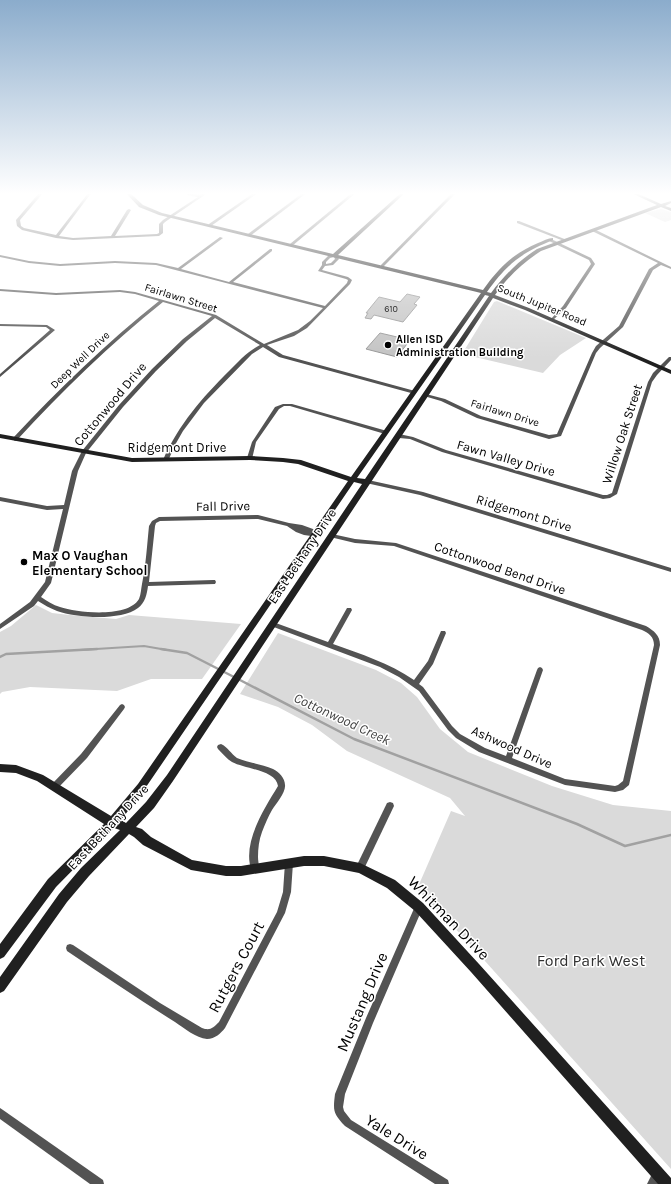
<svg xmlns="http://www.w3.org/2000/svg" width="671" height="1184" viewBox="0 0 671 1184" font-family="Karla,sans-serif">
	<style>
		.green { fill: #dadada }
		.lines { fill: none; stroke-linecap: round; stroke-linejoin: round }
		.stream-far1 { stroke: #a1a1a1; stroke-width: 2 }
		.stream { stroke: #a1a1a1; stroke-width: 2.5 }
		.building { fill: #c3c3c3; stroke: #979797 }
		.street { fill: #535353; fill-rule: evenodd }
		.secondary { fill: #202020; fill-rule: evenodd }
		.poi-dot { fill: #000; stroke: #fff; stroke-width: 1.5 }
		.labels { text-anchor: middle; dominant-baseline: central; stroke-width: 3; stroke-linejoin: round; paint-order: stroke }
		.far-number-label { font-size: 9px; fill: #313131 }
		.far-street-label { font-size: 11px; fill: #000; stroke: #fff }
		.far-poi-label { font-size: 11px; font-weight: bold; fill: #000; stroke: #fff; text-anchor: start }
		.street-label { font-size: 13px; fill: #000; stroke: #fff }
		.poi-label { font-size: 13px; font-weight: bold; fill: #000; stroke: #fff; text-anchor: start }
		.water-label { font-size: 14px; font-style: italic; fill: #424242; stroke: #fff }
		.near-street-label { font-size: 16px; fill: #000; stroke: #fff }
		.near-park-label { font-size: 16px; fill: #313131; stroke: #fff }
	</style>
	<rect width="100%" height="100%" fill="#fff"/>
	<!-- green -->
	<g class="green">
		<polygon points="661,209 671,212 671,220 665,222 645,213"/>
		<polygon points="497,301 586,338 560,355 543,373 462,354 494,302"/>
		<polygon points="36,605 52,613 70,615 116,619 129,615 241,624 202,679 151,679 117,691 30,687 2,692 0,694 0,632 11,626"/>
		<polygon points="278,633 376,670 401,683 417,697 440,729 468,752 552,786 613,805 671,811 671,1169 468,942 417,889 451,811 465,816 450,798 347,751 312,725 278,707 240,694"/>
	</g>
	<g class="lines">
		<!-- stream-far1 -->
		<polyline class="stream-far1" points="80,650 144,646 167,650"/>
		<!-- stream -->
		<g class="stream">
			<polyline points="161,649 187,653 234,677"/>
			<polyline points="0,657 6,654 97,649"/>
			<polyline points="238,679 354,739 577,824 625,846 671,835"/>
		</g>
	</g>
	<!-- building -->
	<g class="building">
		<polygon points="407,294 420,297 414,304 417,305 403,322 374,315 371,319 365,318 368,313 366,313 379,297 400,302"/>
		<polygon points="380,333 410,340 397,357 366,349"/>
	</g>
	<g class="lines">
		<!-- street -->
		<g class="street">
			<polygon points="40,192 44,192 20,220 21,226 24,228 56,235 89,192 92,192 59,236 73,238 111,236 127,210 129,209 131,210 115,236 157,234 159,233 159,224 163,220 198,197 187,195 187,193 200,195 205,192 209,192 165,222 163,224 163,233 159,236 73,240 56,238 22,230 17,226 16,220"/>
			<polygon points="255,192 259,192 211,226 209,226 209,224"/>
			<polygon points="304,192 308,192 250,236 248,236 248,234"/>
			<polygon points="353,192 357,192 292,246 290,246 290,244"/>
			<polygon points="453,192 457,192 383,267 381,267 381,265"/>
			<polygon points="517,221 519,221 567,240 564,241 517,223"/>
			<polygon points="592,229 594,229 671,267 671,269 661,265 653,270 623,327 600,348 596,353 561,436 549,439 477,418 441,401 424,396 424,394 426,394 445,399 481,416 549,435 557,434 592,353 596,346 619,326 649,269 658,263 592,231"/>
			<path d="M 220,237 L 223,238 L 181,269 L 229,282 L 270,249 L 272,249 L 272,251 L 233,282 L 325,306 L 347,283 L 348,280 L 346,279 L 318,271 L 322,265 L 322,262 L 328,256 L 336,254 L 339,259 L 333,265 L 325,266 L 322,270 L 348,277 L 352,280 L 350,284 L 307,328 L 294,336 L 267,345 L 283,355 L 415,391 L 415,392 L 413,393 L 411,393 L 279,357 L 263,347 L 252,354 L 204,403 L 183,431 L 175,445 L 168,461 L 164,461 L 163,460 C 179,424 202,398 229,371 C 239,361 248,351 260,345 L 215,318 L 187,341 L 156,371 L 123,407 L 86,453 L 78,471 L 51,583 L 41,597 C 47,601 53,605 60,607 C 78,613 128,618 139,599 C 141,594 141,589 142,584 C 146,565 147,545 149,526 L 152,521 L 159,517 L 258,515 L 289,523 L 302,525 L 313,529 L 318,534 L 317,535 L 311,536 L 304,535 L 296,532 L 287,526 L 258,519 L 160,521 L 156,523 L 155,526 L 149,582 L 213,580 L 215,580 L 216,582 L 215,584 L 148,586 C 147,594 145,603 138,608 C 121,621 77,618 57,611 C 50,608 44,605 38,601 L 34,606 L 0,629 L 0,624 L 30,602 L 45,582 L 63,509 L 47,510 L 0,501 L 0,497 L 47,506 L 64,505 L 72,471 L 82,451 L 119,405 L 152,369 L 183,339 L 212,316 L 163,302 C 110,344 62,391 17,440 L 15,441 L 13,439 L 13,438 C 59,389 106,343 159,301 L 135,294 L 120,292 L 56,295 L 0,291 L 0,289 L 56,293 L 120,290 L 135,292 L 216,315 L 264,344 L 298,330 L 310,321 L 323,308 L 156,265 L 115,263 L 60,266 L 29,263 L 0,257 L 0,255 L 29,261 L 60,264 L 115,261 L 156,263 L 178,268 ZM 334,257 L 335,259 L 331,263 L 326,264 L 326,262 L 330,258 Z"/>
			<polygon points="549,239 551,239 591,258 595,264 566,308 552,321 550,320 563,306 591,264 589,260 549,241"/>
			<polygon points="0,324 47,325 55,330 0,377 0,374 50,330 46,327 0,326"/>
			<polygon points="669,357 671,357 671,360 657,375 652,382 617,494 610,498 603,499 442,452 410,439 399,438 397,436 399,434 413,437 446,450 603,495 607,495 612,493 648,382 653,373"/>
			<polygon points="283,404 292,404 387,431 387,432 385,434 290,406 284,406 279,409 256,442 252,459 248,459 247,458 252,442 275,407"/>
			<polygon points="368,480 423,492 671,568 671,572 420,495 366,483 365,482 366,481"/>
			<path d="M 332,534 L 355,539 L 396,543 L 646,626 C 654,631 660,635 660,645 L 629,785 L 623,790 L 615,792 L 565,785 L 479,752 L 456,738 L 448,730 L 419,691 L 399,677 L 380,667 L 271,626 L 270,624 L 271,622 L 273,622 L 328,642 L 347,608 L 351,608 L 352,610 L 333,644 C 361,654 389,663 414,680 L 428,661 L 441,631 L 445,631 L 446,633 L 433,664 L 419,684 L 423,687 L 452,726 L 460,734 L 485,748 L 506,756 L 537,670 L 538,668 L 540,667 L 542,668 L 543,670 L 512,758 L 565,779 L 615,786 L 618,785 L 623,781 L 654,645 C 654,637 649,633 642,630 L 394,546 L 355,543 L 330,537 L 329,536 Z"/>
			<polygon points="122,704 124,705 125,707 124,709 87,758 57,789 54,790 51,789 50,787 51,785 81,754 120,705"/>
			<path d="M 221,744 C 228,747 231,754 237,758 C 249,763 262,764 273,769 C 279,772 285,778 285,785 C 286,792 276,804 272,810 C 268,817 265,824 262,832 C 259,840 258,848 258,857 C 258,862 260,867 258,872 L 255,873 L 252,872 C 241,844 264,809 278,786 C 276,770 245,769 232,762 C 227,759 223,754 218,749 L 217,747 L 218,745 Z"/>
			<polygon points="390,802 393,803 394,806 363,871 360,872 357,871 356,868 357,865 387,803"/>
			<path d="M 289,859 L 292,860 L 293,863 L 291,892 L 285,913 L 225,1028 C 221,1033 215,1039 207,1039 C 196,1038 184,1028 175,1022 C 138,999 103,975 67,951 L 66,948 L 67,945 L 70,944 L 73,945 L 160,1003 L 202,1028 C 210,1031 213,1028 219,1022 L 277,912 L 283,892 L 285,863 L 286,860 Z"/>
			<path d="M 419,903 L 422,904 L 423,907 L 373,1023 L 345,1094 L 343,1107 L 344,1111 L 351,1120 L 448,1180 L 449,1184 L 435,1184 L 345,1126 C 333,1113 333,1111 335,1094 L 366,1018 L 416,904 Z"/>
			<polygon points="0,1108 3,1110 103,1180 104,1184 90,1184 0,1119"/>
			<polygon points="658,1169 662,1170 663,1174 658,1184 647,1184 654,1170"/>
		</g>
		<!-- secondary -->
		<path class="secondary" d="M 125,192 L 129,192 L 143,205 L 162,213 L 333,254 L 402,192 L 406,192 L 338,255 L 483,290 C 499,268 512,254 538,243 C 543,241 548,238 553,238 L 553,240 C 521,253 507,264 487,292 L 491,293 C 504,276 518,261 537,249 L 657,205 L 629,192 L 634,192 L 661,204 L 671,201 L 671,203 L 665,206 L 671,208 L 671,211 L 661,207 L 541,251 C 522,263 508,277 495,295 L 529,308 L 671,370 L 671,374 L 525,310 L 493,298 L 173,781 L 154,808 L 136,827 L 142,829 L 151,837 L 192,860 L 226,866 L 241,866 L 304,856 L 324,856 L 360,863 L 395,880 L 423,903 L 479,964 L 671,1178 L 671,1184 L 658,1184 L 471,972 L 415,911 L 387,888 L 359,873 L 324,866 L 304,866 L 241,876 L 226,876 L 191,870 L 143,845 L 134,837 L 129,834 L 89,876 L 67,902 L 4,991 L 0,993 L 0,977 L 59,894 L 81,868 L 120,830 L 114,828 L 56,887 L 4,957 L 0,959 L 0,944 L 48,879 L 104,824 L 37,781 L 16,773 L 0,772 L 0,764 L 16,765 L 43,775 L 111,816 L 138,784 L 348,481 L 298,464 L 283,462 L 250,460 L 132,462 L 0,438 L 0,434 L 132,458 L 250,456 L 283,458 L 301,460 L 351,477 L 481,293 L 159,215 L 139,207 ZM 485,295 L 489,296 L 365,479 L 357,478 ZM 354,482 L 362,484 L 167,775 L 146,802 L 126,823 L 121,820 L 144,790 Z"/>
	</g>
	<!-- sky -->
	<linearGradient id="sky" x2="0" y2="1"><stop stop-color="#8baccc"/><stop offset="0.54" stop-color="#fff"/><stop offset="1" stop-color="#fff" stop-opacity="0"/></linearGradient>
	<rect width="671" height="358" fill="url(#sky)"/>
	<!-- markers -->
	<g class="poi-dot">
		<circle cx="388" cy="345" r="4"/>
		<circle cx="24" cy="562" r="4"/>
	</g>
	<g class="labels">
		<!-- far-number labels -->
		<g class="far-number-label">
			<text x="391" y="309">610</text>
		</g>
		<!-- far-street labels -->
		<g class="far-street-label">
			<text transform="translate(181 298) rotate(17)">Fairlawn Street</text>
			<text transform="translate(542 305) rotate(22)">South Jupiter Road</text>
			<text transform="translate(80 360) rotate(-44)">Deep Well Drive</text>
			<text transform="translate(505 413) rotate(17)">Fairlawn Drive</text>
		</g>
		<!-- far-poi labels -->
		<g class="far-poi-label">
			<text x="396" y="339">Allen ISD<tspan x="396" dy="13">Administration Building</tspan></text>
		</g>
		<!-- street labels -->
		<g class="street-label">
			<text transform="translate(110 404) rotate(-50)">Cottonwood Drive</text>
			<text transform="translate(622 434) rotate(-72)">Willow Oak Street</text>
			<text x="177" y="447">Ridgemont Drive</text>
			<text transform="translate(506 458) rotate(16)">Fawn Valley Drive</text>
			<text transform="translate(223 506) rotate(-1)">Fall Drive</text>
			<text transform="translate(524 513) rotate(17)">Ridgemont Drive</text>
			<text transform="translate(302 556) rotate(-56)">East Bethany Drive</text>
			<text transform="translate(500 568) rotate(19)">Cottonwood Bend Drive</text>
			<text transform="translate(512 747) rotate(24)">Ashwood Drive</text>
			<text transform="translate(108 827) rotate(-47)">East Bethany Drive</text>
		</g>
		<!-- poi labels -->
		<g class="poi-label">
			<text x="32" y="555">Max O Vaughan<tspan x="32" dy="15">Elementary School</tspan></text>
		</g>
		<!-- water labels -->
		<g class="water-label">
			<text transform="translate(342 719) rotate(25)">Cottonwood Creek</text>
		</g>
		<!-- near-street labels -->
		<g class="near-street-label">
			<text transform="translate(449 918) rotate(46)">Whitman Drive</text>
			<text transform="translate(236 967) rotate(-62)">Rutgers Court</text>
			<text transform="translate(362 1002) rotate(-67)">Mustang Drive</text>
			<text transform="translate(397 1137) rotate(32)">Yale Drive</text>
		</g>
		<!-- near-park labels -->
		<g class="near-park-label">
			<text x="591" y="960">Ford Park West</text>
		</g>
	</g>
</svg>
